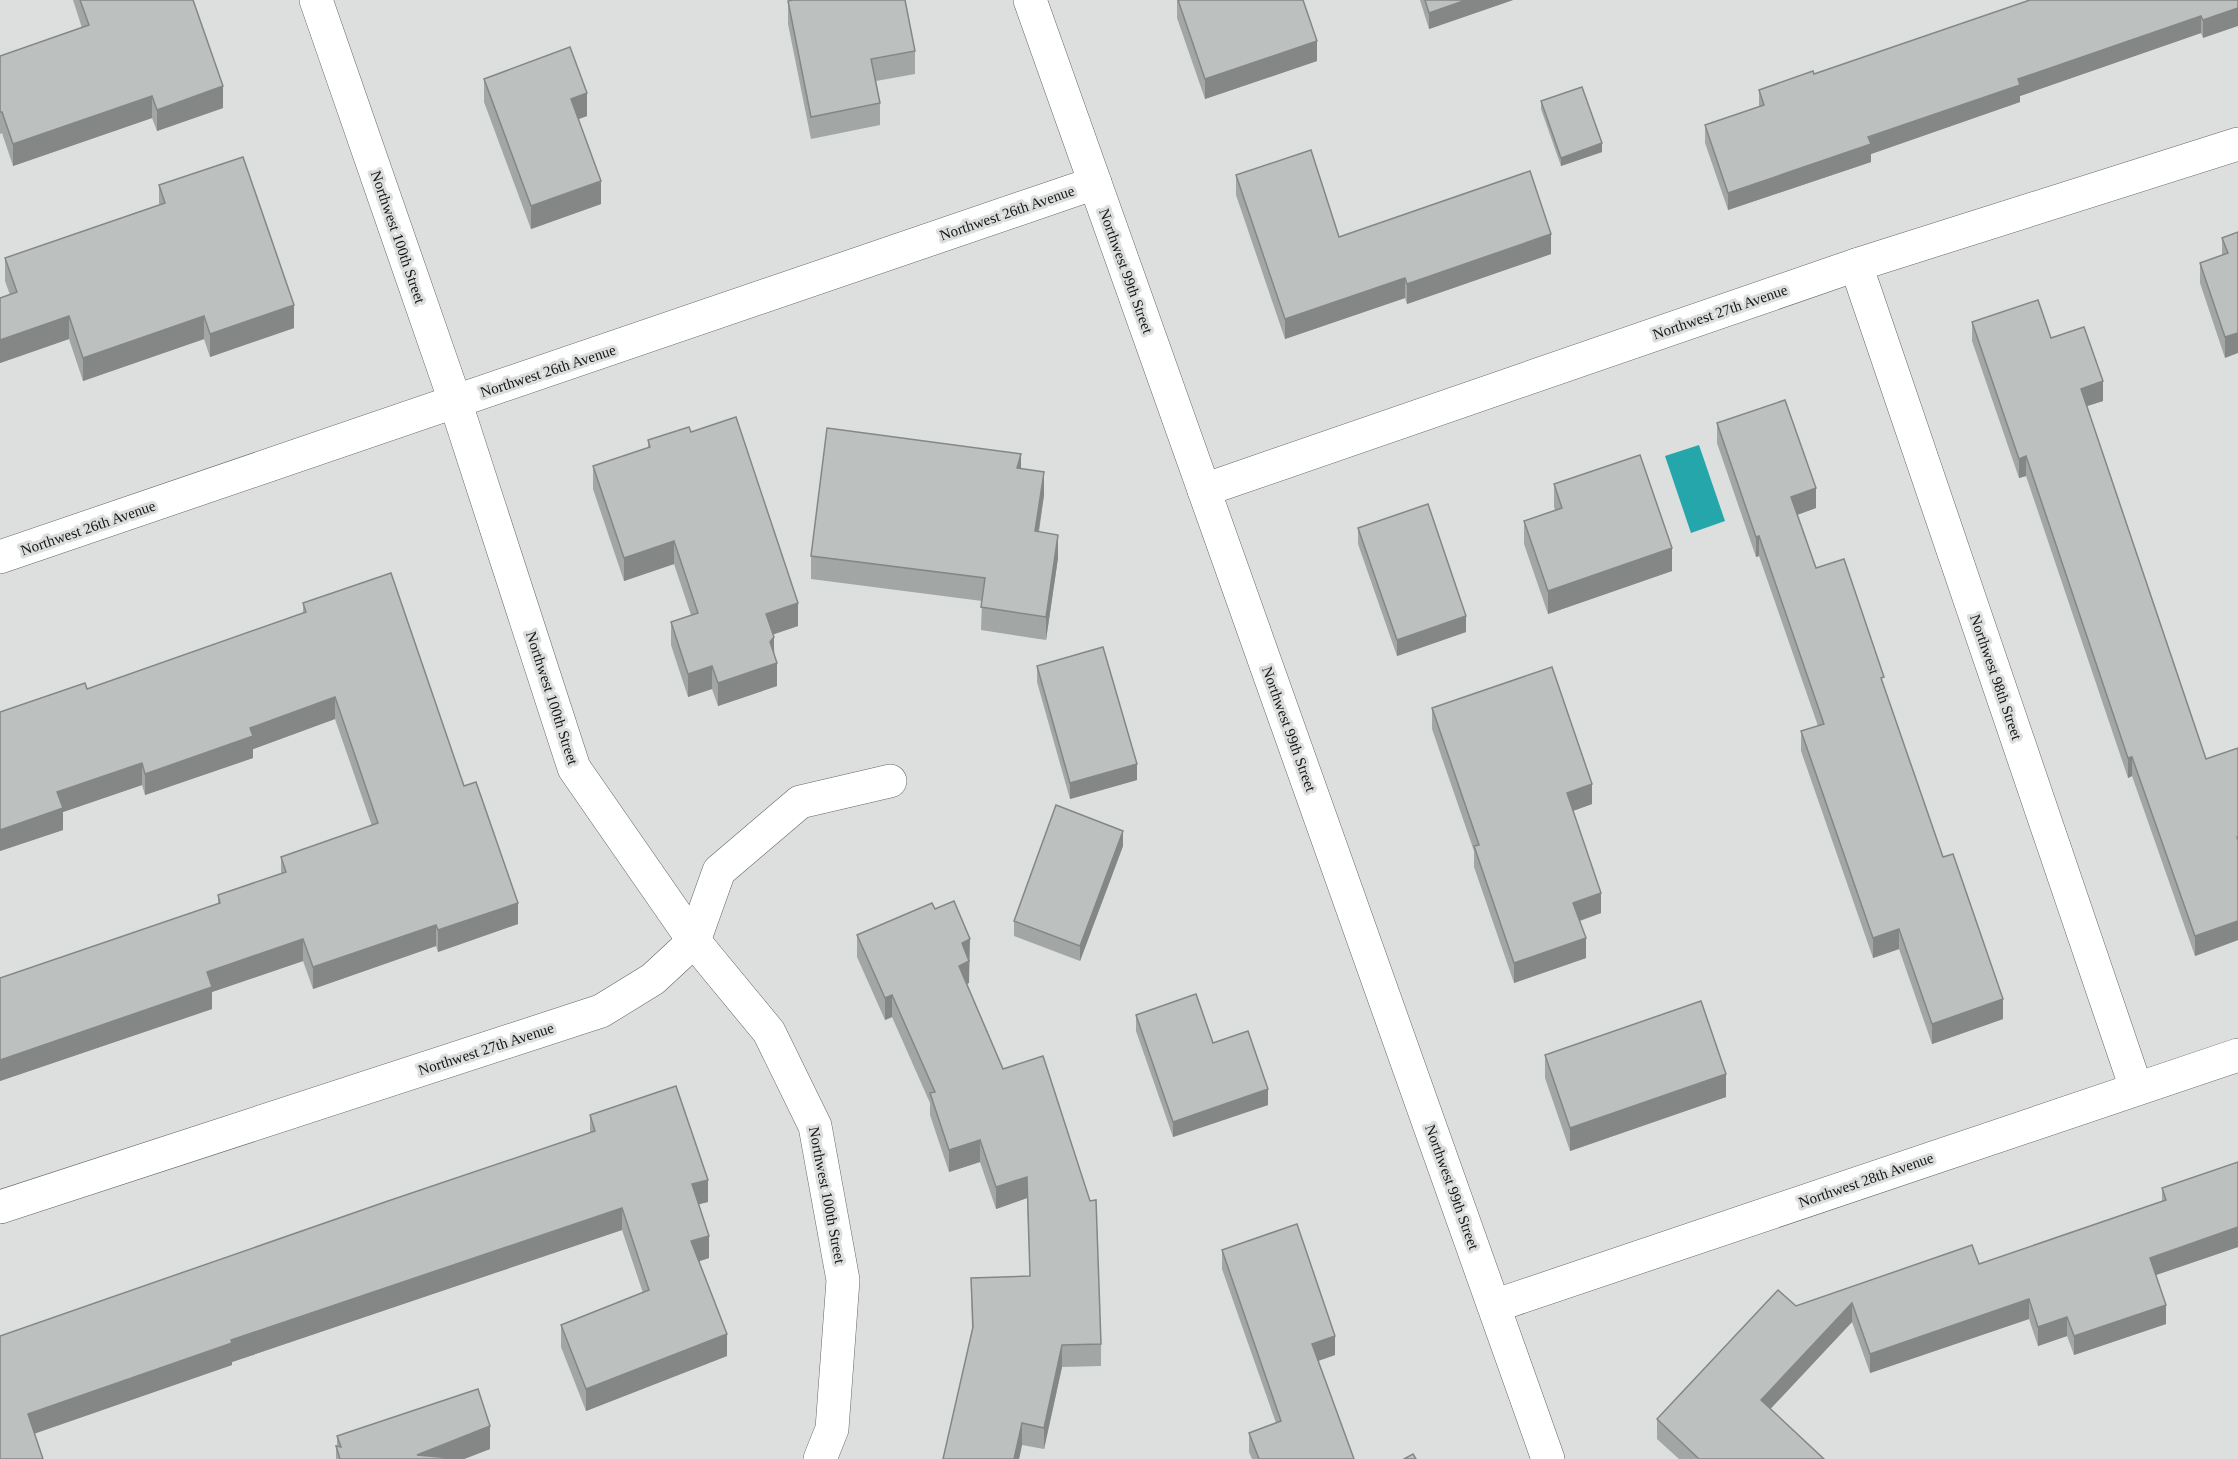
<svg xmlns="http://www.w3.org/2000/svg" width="2238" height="1459" viewBox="0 0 2238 1459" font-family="Georgia,serif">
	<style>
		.water { fill: #24a6aa }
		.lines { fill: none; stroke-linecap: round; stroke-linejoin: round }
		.minor-casing { stroke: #646765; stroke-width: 34 }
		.major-casing { stroke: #646765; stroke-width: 34 }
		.minor { stroke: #fff; stroke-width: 33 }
		.major { stroke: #fff; stroke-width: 33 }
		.wall { fill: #a2a6a4 }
		.shaded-wall { fill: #848786 }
		.building { fill: #bcc1bf; stroke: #848786; stroke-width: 1.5 }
		.labels { text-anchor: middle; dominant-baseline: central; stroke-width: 6; stroke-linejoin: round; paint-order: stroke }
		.street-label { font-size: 15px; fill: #141615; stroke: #dcdfdd }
	</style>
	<rect width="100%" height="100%" fill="#dcdfdd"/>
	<!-- water -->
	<polygon class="water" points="1699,445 1725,521 1691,533 1665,456"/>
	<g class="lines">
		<defs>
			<g id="minor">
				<polyline points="316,0 455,401 574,768 694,941 769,1032 815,1126 843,1280 832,1429 820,1459"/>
				<polyline points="1856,265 2136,1088"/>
				<polyline points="1204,490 1856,265 2238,144"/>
				<polyline points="0,557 1095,183"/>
				<polyline points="0,1207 601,1011 653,979 694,941 719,871 800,802 890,781"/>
				<polyline points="1494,1306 2238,1055"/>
			</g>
			<polyline id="major" points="1030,0 1548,1459"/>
		</defs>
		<!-- minor casing -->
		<use href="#minor" class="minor-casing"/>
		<!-- major casing -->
		<use href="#major" class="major-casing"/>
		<!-- minor -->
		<use href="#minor" class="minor"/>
		<!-- major -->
		<use href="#major" class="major"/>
	</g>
	<!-- wall -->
	<g class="wall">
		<polygon points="73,0 193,0 223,108 157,131 152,118 13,166 2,133 0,134 0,56 82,28"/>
		<polygon points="1177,0 1303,0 1317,61 1205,99 1177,18"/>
		<polygon points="1420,0 1513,0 1429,29"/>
		<polygon points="2238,0 2203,38 2201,33 2020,96 2020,102 1871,154 1871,162 1728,210 1705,143 1705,125 1759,107 1759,90 1814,74"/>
		<polygon points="788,1 915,51 915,74 876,81 880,103 880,125 811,139 788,24"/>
		<polygon points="484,79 587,116 578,119 601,204 531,229 484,102"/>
		<polygon points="1541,101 1602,152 1561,166 1541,109"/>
		<polygon points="1236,175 1339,237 1551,254 1407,304 1405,298 1285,339 1236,195"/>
		<polygon points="159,185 294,328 210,357 204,339 83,381 69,339 0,363 0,298 10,295 5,281 5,258 159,205"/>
		<polygon points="2238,232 2225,358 2200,283 2200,263 2222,255 2222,238"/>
		<polygon points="1972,322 2051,338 2103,401 2087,406 2206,759 2238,748 2238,940 2195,956 2132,776 2128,778 2026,476 2019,478 1972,341"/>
		<polygon points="1717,423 1816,508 1797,515 1816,568 1884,687 1943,857 2003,1019 1932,1044 1899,949 1873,958 1801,751 1801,731 1818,726 1759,556 1756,557 1717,443"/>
		<polygon points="691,432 798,626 773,634 777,686 718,706 712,689 688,697 671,645 671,622 691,615 674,564 624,581 593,489 593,466 648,448 648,440"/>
		<polygon points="1021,468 1044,495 1039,532 1058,558 1046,640 981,630 982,601 811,579 811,556"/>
		<polygon points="1554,484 1672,571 1548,614 1524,544 1524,521 1555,510 1554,507"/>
		<polygon points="1358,528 1466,632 1397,656 1358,544"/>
		<polygon points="303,603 464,786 518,924 438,952 436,946 313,989 303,961 212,992 212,1009 0,1081 0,978 218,904 218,895 281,873 281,857 372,826 335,719 253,749 253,758 145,795 142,785 63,812 63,830 0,851 87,689 303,613"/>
		<polygon points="1037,666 1137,780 1070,799 1037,682"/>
		<polygon points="1432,708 1592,804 1573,811 1601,913 1580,921 1586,958 1514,983 1474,867 1474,851 1432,729"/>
		<polygon points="1123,846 1080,961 1014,936 1014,921"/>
		<polygon points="935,909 970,961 969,962 969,983 967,984 1101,1344 1101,1366 1062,1367 1044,1449 1022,1445 1019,1459 943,1459 972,1330 971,1278 1030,1276 1027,1198 996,1209 980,1162 949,1172 930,1115 930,1103 892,1017 885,1020 857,957 857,935"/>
		<polygon points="1136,1015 1213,1043 1268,1105 1173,1137 1136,1031"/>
		<polygon points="1545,1055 1726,1097 1570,1151 1545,1078"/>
		<polygon points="590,1115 708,1202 698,1204 709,1258 699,1261 727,1356 586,1411 561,1347 561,1325 643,1293 622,1230 232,1362 232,1365 34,1433 0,1336 590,1133"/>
		<polygon points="2238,1162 2238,1247 2156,1275 2166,1324 2074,1355 2067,1336 2038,1346 2029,1319 1870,1373 1852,1322 1770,1409 1824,1459 1679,1459 1657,1439 1657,1419 1796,1306 1979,1264 2162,1201 2162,1188"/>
		<polygon points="1222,1250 1335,1355 1318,1361 1354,1459 1252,1459 1249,1452 1249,1433 1276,1423 1222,1269"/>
		<polygon points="337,1436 490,1449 464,1459 336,1459 336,1446 337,1447"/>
	</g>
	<!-- shaded-wall -->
	<g class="shaded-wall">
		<polygon points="1466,0 1513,0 1429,29 1429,13"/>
		<polygon points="2238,8 2238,26 2203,38 2203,20"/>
		<polygon points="2201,16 2201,33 2020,96 2020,102 1871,154 1871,162 1728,210 1728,193 2018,79"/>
		<polygon points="1317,41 1317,61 1205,99 1205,79"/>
		<polygon points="223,86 223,108 157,131 157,110"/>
		<polygon points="587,93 587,116 571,122 571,99"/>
		<polygon points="152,96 152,118 13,166 13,144"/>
		<polygon points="1602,143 1602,152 1561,166 1561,158"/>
		<polygon points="601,181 601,204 531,229 531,206"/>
		<polygon points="1551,234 1551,254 1407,304 1407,284"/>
		<polygon points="1405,278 1405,298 1285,339 1285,319"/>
		<polygon points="294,305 294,328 210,357 210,334"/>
		<polygon points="69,316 69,339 0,363 0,340"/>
		<polygon points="204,316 204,339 83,381 83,358"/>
		<polygon points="2238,333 2238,353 2225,358 2225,337"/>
		<polygon points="2103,381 2103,401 2081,408 2081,389"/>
		<polygon points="1021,454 1021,477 1017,468"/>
		<polygon points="2026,456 2026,476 2019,478 2019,459"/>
		<polygon points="1044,472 1044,495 1035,554 1035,531"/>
		<polygon points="1816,488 1816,508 1791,517 1791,497"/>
		<polygon points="1058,535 1058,558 1046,640 1046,617"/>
		<polygon points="1759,536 1759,556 1756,557 1756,537"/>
		<polygon points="674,541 674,564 624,581 624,558"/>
		<polygon points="1672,548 1672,571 1548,614 1548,591"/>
		<polygon points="798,603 798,626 766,637 766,614"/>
		<polygon points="1466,616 1466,632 1397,656 1397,640"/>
		<polygon points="774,637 774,660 770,642"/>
		<polygon points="777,663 777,686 718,706 718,683"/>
		<polygon points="712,666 712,689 688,697 688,674"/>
		<polygon points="335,697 335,719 253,749 253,758 145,795 145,774 250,728"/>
		<polygon points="2132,757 2132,776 2128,778 2128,758"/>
		<polygon points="142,763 142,785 63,812 63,830 0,851 0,830 57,792"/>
		<polygon points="1137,764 1137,780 1070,799 1070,783"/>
		<polygon points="1592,784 1592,804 1567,813 1567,793"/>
		<polygon points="1123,831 1123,846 1080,961 1080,946"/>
		<polygon points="1601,893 1601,913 1573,923 1573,903"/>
		<polygon points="518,903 518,924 438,952 438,930"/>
		<polygon points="2238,921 2238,940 2195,956 2195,936"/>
		<polygon points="436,925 436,946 313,989 313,967"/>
		<polygon points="1899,929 1899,949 1873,958 1873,938"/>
		<polygon points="1586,938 1586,958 1514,983 1514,963"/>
		<polygon points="303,939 303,961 212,992 212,1009 0,1081 0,1060 207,972"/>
		<polygon points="970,939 969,983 959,987 959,966 962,943"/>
		<polygon points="892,995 892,1017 885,1020 885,998"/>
		<polygon points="2003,999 2003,1019 1932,1044 1932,1024"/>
		<polygon points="1726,1074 1726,1097 1570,1151 1570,1128"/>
		<polygon points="1268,1089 1268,1105 1173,1137 1173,1122"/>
		<polygon points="980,1140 980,1162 949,1172 949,1150"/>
		<polygon points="1027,1177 1027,1198 996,1209 996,1187"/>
		<polygon points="708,1180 708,1202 692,1206 692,1184"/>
		<polygon points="622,1208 622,1230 232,1362 232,1365 28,1436 28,1414 231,1340"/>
		<polygon points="2238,1227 2238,1247 2150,1277 2150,1258"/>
		<polygon points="709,1236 709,1258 691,1264 691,1241"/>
		<polygon points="2029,1299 2029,1319 1870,1373 1870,1354"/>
		<polygon points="1852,1303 1852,1322 1761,1419 1761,1400"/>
		<polygon points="2166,1305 2166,1324 2074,1355 2074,1336"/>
		<polygon points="2067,1317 2067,1336 2038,1346 2038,1327"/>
		<polygon points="727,1334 727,1356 586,1411 586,1389"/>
		<polygon points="1335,1336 1335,1355 1312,1363 1312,1344"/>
		<polygon points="1062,1345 1062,1367 1044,1449 1044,1428"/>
		<polygon points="1022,1423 1022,1445 1019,1459 1014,1459"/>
		<polygon points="490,1426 490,1449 464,1459 417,1455"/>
	</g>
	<!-- building -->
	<g class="building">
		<polygon points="80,0 193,0 223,86 157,110 152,96 13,144 2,112 0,112 0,56 89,25"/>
		<polygon points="793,0 905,0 915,51 871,59 880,103 811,117 788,1"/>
		<polygon points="1178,0 1303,0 1317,41 1205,79"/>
		<polygon points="1425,0 1466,0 1429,13"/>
		<polygon points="2030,0 2238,0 2238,8 2203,20 2201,16 2018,79 2020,85 1868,137 1871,144 1728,193 1705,125 1764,105 1759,90 1813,71 1814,74"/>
		<polygon points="570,47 587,93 571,99 601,181 531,206 484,79"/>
		<polygon points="1582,87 1602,143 1561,158 1541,101"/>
		<polygon points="1311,150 1339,237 1530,171 1551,234 1407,284 1405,278 1285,319 1236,175"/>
		<polygon points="243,157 294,305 210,334 204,316 83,358 69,316 0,340 0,298 17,292 5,258 165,203 159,185"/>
		<polygon points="2238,232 2238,333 2225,337 2200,263 2228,253 2222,238"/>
		<polygon points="2038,300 2051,338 2084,327 2103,381 2081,389 2206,759 2238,748 2238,836 2237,837 2238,841 2238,921 2195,936 2132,757 2128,758 2026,456 2019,459 1972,322"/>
		<polygon points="1785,400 1816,488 1791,497 1816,568 1844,559 1884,677 1881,678 1943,857 1953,854 2003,999 1932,1024 1899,929 1873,938 1801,731 1824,724 1759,536 1756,537 1717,423"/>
		<polygon points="736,417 798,603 766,614 774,637 770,642 777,663 718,683 712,666 688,674 671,622 698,613 674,541 624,558 593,466 650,447 648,440 689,427 691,432"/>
		<polygon points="827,428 1021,454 1017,468 1044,472 1035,531 1058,535 1046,617 981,607 985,578 811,556"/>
		<polygon points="1640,455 1672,548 1548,591 1524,521 1562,508 1554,484"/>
		<polygon points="1428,504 1466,616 1397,640 1358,528"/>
		<polygon points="391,573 464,786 476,782 518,903 438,930 436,925 313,967 303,939 207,972 212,987 0,1060 0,978 220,903 218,895 286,872 281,857 378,823 335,697 250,728 253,736 145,774 142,763 57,792 63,808 0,830 0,712 85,683 87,689 306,612 303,603"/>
		<polygon points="1103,647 1137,764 1070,783 1037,666"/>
		<polygon points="1552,667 1592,784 1567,793 1601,893 1573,903 1586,938 1514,963 1474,846 1479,845 1432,708"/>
		<polygon points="1056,805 1123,831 1080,946 1014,921"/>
		<polygon points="954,901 970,939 962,943 969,961 959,966 1003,1069 1043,1056 1090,1201 1096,1200 1101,1344 1062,1345 1044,1428 1022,1423 1014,1459 943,1459 973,1327 971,1278 1030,1276 1027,1177 996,1187 980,1140 949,1150 930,1093 935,1092 892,995 885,998 857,935 932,903 935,909"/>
		<polygon points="1196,994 1213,1043 1248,1031 1268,1089 1173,1122 1136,1015"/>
		<polygon points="1701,1001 1726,1074 1570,1128 1545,1055"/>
		<polygon points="676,1086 708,1180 692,1184 709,1236 691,1241 727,1334 586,1389 561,1325 649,1290 622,1208 231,1340 232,1343 28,1414 43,1459 0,1459 0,1336 388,1201 595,1131 590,1115"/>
		<polygon points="2238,1162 2238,1227 2150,1258 2166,1305 2074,1336 2067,1317 2038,1327 2029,1299 1870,1354 1852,1303 1761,1400 1824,1459 1699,1459 1657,1419 1778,1290 1796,1306 1972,1245 1979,1264 2166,1200 2162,1188"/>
		<polygon points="1297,1224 1335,1336 1312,1344 1354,1459 1259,1459 1249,1433 1281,1421 1222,1250"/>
		<polygon points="478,1389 490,1426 417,1455 462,1459 340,1459 336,1446 341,1447 337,1436"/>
		<polygon points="1413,1454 1416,1459 1404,1459"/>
	</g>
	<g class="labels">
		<!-- street labels -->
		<g class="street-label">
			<text transform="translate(1007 213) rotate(-19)">Northwest 26th Avenue</text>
			<text transform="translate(398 237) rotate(71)">Northwest 100th Street</text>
			<text transform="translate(1126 271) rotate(70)">Northwest 99th Street</text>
			<text transform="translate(1720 312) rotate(-19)">Northwest 27th Avenue</text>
			<text transform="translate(548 371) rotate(-18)">Northwest 26th Avenue</text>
			<text transform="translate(88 528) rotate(-19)">Northwest 26th Avenue</text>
			<text transform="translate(1996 677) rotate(71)">Northwest 98th Street</text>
			<text transform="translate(552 698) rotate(72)">Northwest 100th Street</text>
			<text transform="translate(1289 729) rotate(70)">Northwest 99th Street</text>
			<text transform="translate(486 1049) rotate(-18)">Northwest 27th Avenue</text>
			<text transform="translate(1866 1180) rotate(-19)">Northwest 28th Avenue</text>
			<text transform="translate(1452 1187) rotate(70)">Northwest 99th Street</text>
			<text transform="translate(827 1195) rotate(79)">Northwest 100th Street</text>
		</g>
	</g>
</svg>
